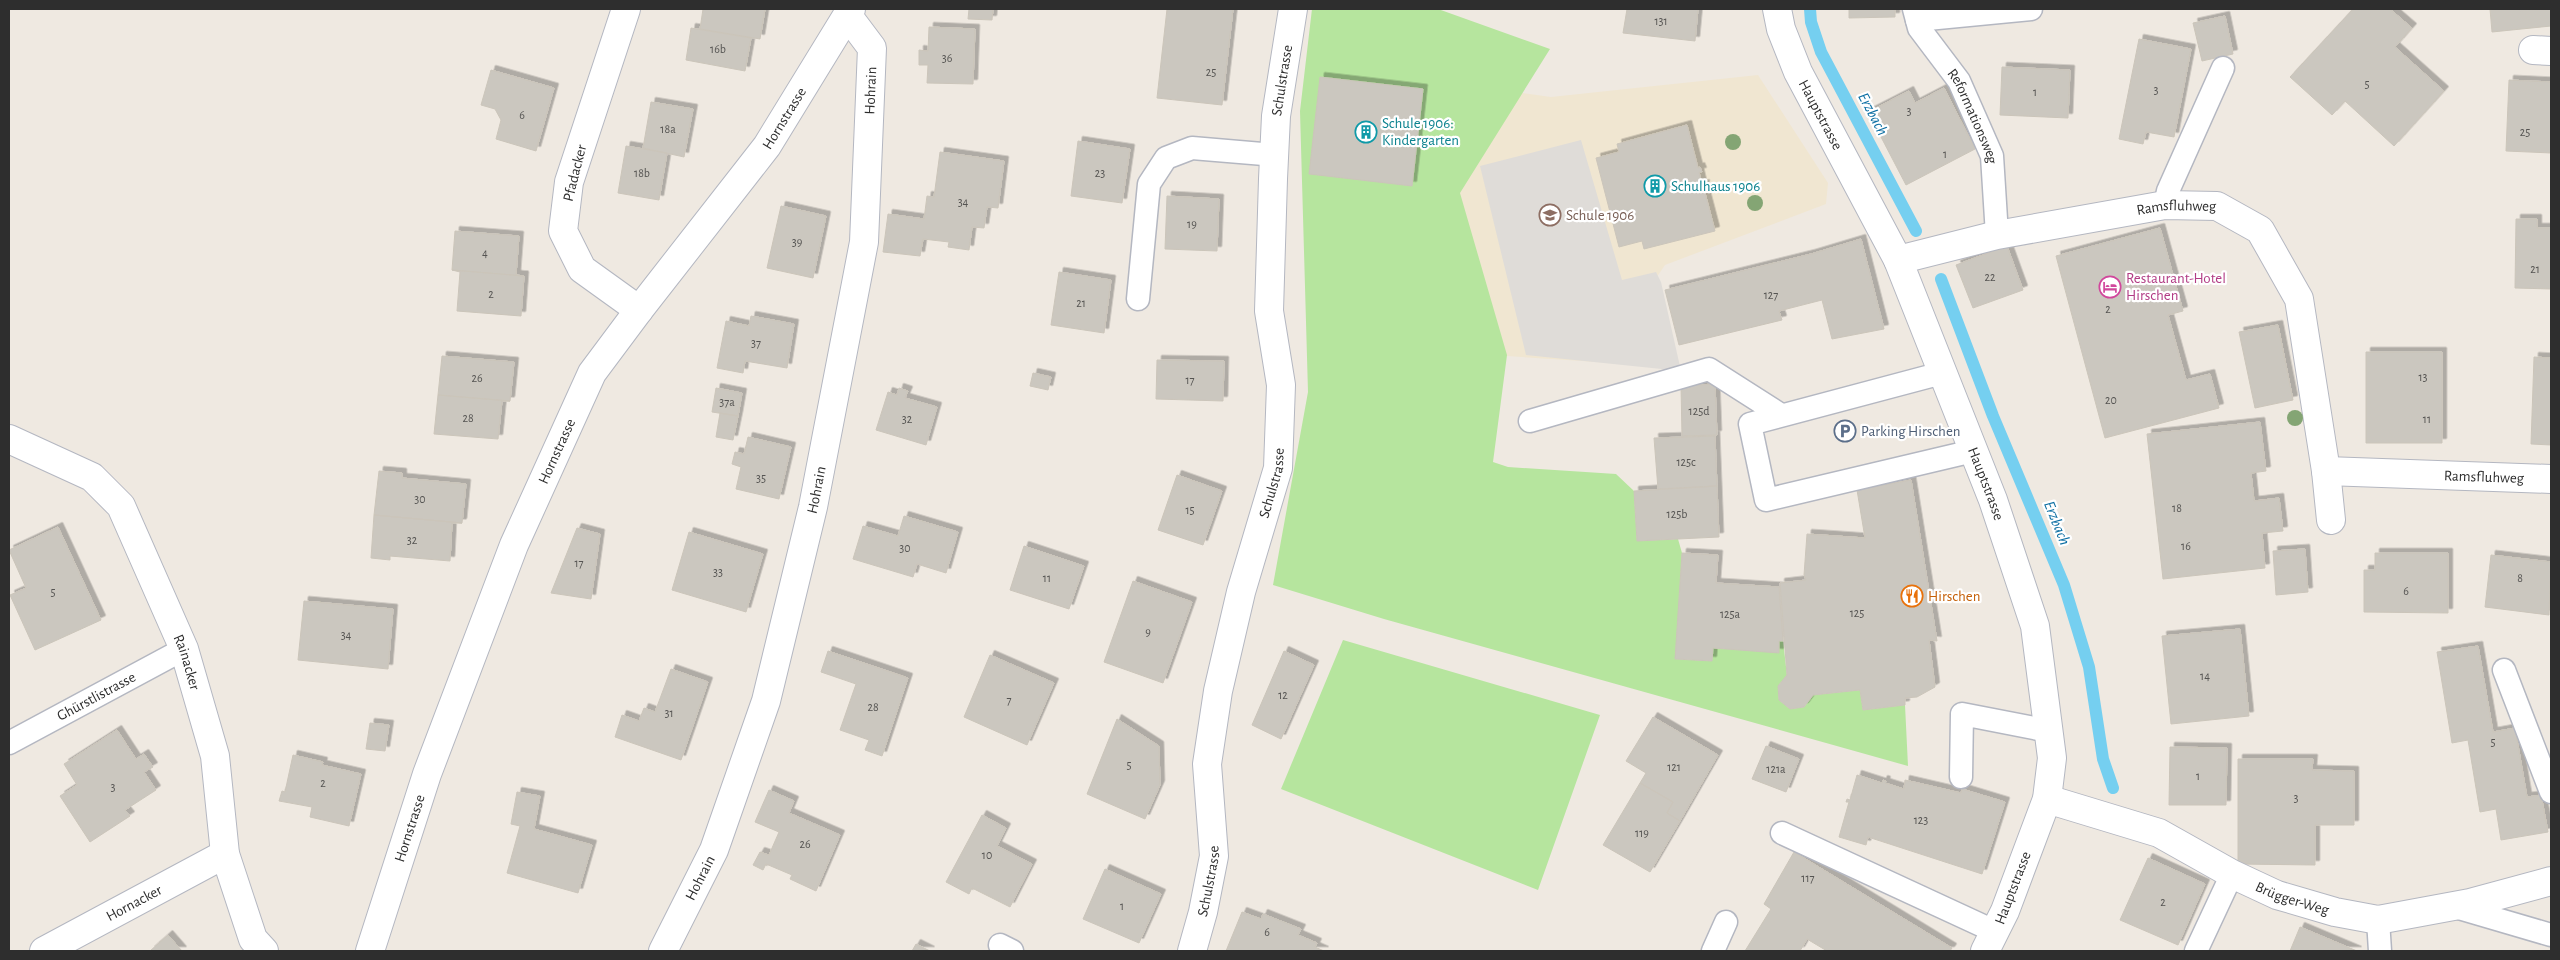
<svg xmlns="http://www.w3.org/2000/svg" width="2560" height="960" viewBox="0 0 2560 960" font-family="'Alegreya Sans',sans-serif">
  <defs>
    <filter id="shadow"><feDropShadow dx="4.5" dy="-4.5" stdDeviation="0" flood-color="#0004"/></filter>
  </defs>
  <rect width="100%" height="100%" fill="#efe9e1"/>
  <path fill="#f0e6d1" d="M1309,64L1551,97L1758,75L1828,183L1826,204L1665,265L1646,293L1628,364L1307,343Z"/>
  <path fill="#b6e59e" d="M1312,9H1438L1550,49L1460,193L1507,355L1493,462L1508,467L1616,474L1634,491L1637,541L1678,539L1682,553L1676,659L1712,661L1713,648L1778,652L1779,641H1783L1787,675L1778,686L1779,700L1790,709L1804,707L1813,695L1860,690L1863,710L1905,705L1908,766L1384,619L1273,585L1308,392L1300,111Z
    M1343,640L1600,715L1538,890L1281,789Z"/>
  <path fill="#dfdcd8" d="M1581,140L1622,280L1656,272L1661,282L1681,371L1526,355L1480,166Z"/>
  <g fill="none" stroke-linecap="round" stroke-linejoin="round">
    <path stroke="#75cff0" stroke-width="12" d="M1810,9L1811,22L1821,52L1916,231
      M1941,279L1993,416L2064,585L2089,667L2103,759L2113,788"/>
  </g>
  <path fill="#cbc7bf" stroke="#cbc5ba" filter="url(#shadow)" d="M703,9H765L760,39L700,29Z
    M969,9H993L992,20L968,19Z
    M1167,9H1233L1222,105L1157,98Z
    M1627,9H1698L1695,41L1623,33Z
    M1849,9H1895V17L1849,18Z
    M2353,9H2390L2412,28L2395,47L2444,91L2394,146L2345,101L2332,115L2290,77Z
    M2490,9H2551V26L2492,32Z
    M2225,16L2233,54L2202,61L2193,23Z
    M929,27L975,29L973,84L927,83L928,65H919V50L928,51Z
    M691,28L751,38L745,71L686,60Z
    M2139,39L2191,49L2174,137L2146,132L2143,144L2119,139Z
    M2002,67L2070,70L2068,118L2000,115Z
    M491,70L554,88L536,151L496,139L501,120L495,109L481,105Z
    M1320,77L1423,89L1412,186L1309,174Z
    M2509,80L2551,82V153L2506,151Z
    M1944,88L1975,149L1906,185L1868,112L1909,91L1915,103Z
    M651,102L693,109L684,157L643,148Z
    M1687,125L1698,168L1700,167L1702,172H1699L1702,185L1705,184L1704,189L1715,231L1644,249L1642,241L1619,247L1596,158L1619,152L1617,144Z
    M1078,141L1130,149L1122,203L1071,196Z
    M626,146L667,153L659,200L618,193Z
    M940,152L1004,161L998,208L987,207L984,228L972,227L969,250L948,247L949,242L923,239L920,256L883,252L888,214L924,219L927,196L934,197Z
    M1167,196L1219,199L1217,251L1165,249Z
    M781,206L826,216L813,278L767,268Z
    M2516,219H2537V228H2551V289L2515,288Z
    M2160,228L2183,311L2168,315L2186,380L2210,374L2219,408L2105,438L2056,256Z
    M455,231L519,236L516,275L524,276L452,270Z
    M1861,239L1884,329L1832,339L1822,300L1779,311L1782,320L1679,345L1665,290L1811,254Z
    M2007,246L2023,290L1973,308L1956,265Z
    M452,270L524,276L521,316L457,311L460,272Z
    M1059,272L1111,280L1104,333L1051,325Z
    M751,316L794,324L787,368L745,361L743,373L717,368L726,321L749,326Z
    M2278,325L2293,400L2255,408L2239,332Z
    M2366,352H2442V443H2366Z
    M442,356L514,362L510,401L438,395Z
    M2534,357L2551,358V445L2531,444Z
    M1157,360L1224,361L1223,401L1156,399Z
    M1033,373L1051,377L1048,390L1030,386Z
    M1715,384L1717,435L1682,436L1681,386Z
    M716,388L742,393L738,416L712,412Z
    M899,388L908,391L905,398L937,407L926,445L876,430L888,392L897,395Z
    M438,395L510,401H502L498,439L434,434Z
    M720,413L738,416L733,440L716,437Z
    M2260,422L2266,471L2251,473L2254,501L2279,498L2283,531L2262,533L2265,568L2163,579L2147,434Z
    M1715,436L1717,486L1658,489L1654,438Z
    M748,437L791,447L779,499L736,489L741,467L732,464L735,452L744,454Z
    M379,471L402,473V478L466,484L462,523L374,515Z
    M1177,475L1222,491L1203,545L1158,530Z
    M1911,480L1937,641L1929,640L1935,687L1917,697L1905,698V705L1863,710L1860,690L1813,695L1804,707L1790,709L1779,700L1778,686L1787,675L1780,583L1806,580L1804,575L1807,534L1865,538L1857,490Z
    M1717,486L1719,537L1637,541L1634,491Z
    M374,515L462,523H452L450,561L390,556V560L371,558Z
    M904,516L958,532L946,573L917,564L913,577L853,559L863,526L898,536Z
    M58,527L101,620L35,650L10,595L26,588L9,550Z
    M577,528L600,534L591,599L551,593Z
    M689,532L763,554L746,612L672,590Z
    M1024,546L1084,566L1069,609L1010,590Z
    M2305,549L2308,592L2276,595L2273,551Z
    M1682,553L1718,555L1716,583L1779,587L1783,641H1779V653L1713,648L1712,661L1675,659Z
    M2375,553H2448V613L2364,612V570H2375Z
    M2491,555L2551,562L2549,615L2485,607Z
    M1133,581L1192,602L1163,683L1104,662Z
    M304,601L393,609L388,669L298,660Z
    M2240,629L2249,716L2171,724L2162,636Z
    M2478,646L2493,732L2515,728L2527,797L2541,795L2548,832L2501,840L2496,809L2480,812L2468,740L2452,743L2437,652Z
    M828,651L908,678L882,756L865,750L869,740L840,730L856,684L821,672Z
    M1284,651L1314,665L1281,739L1252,725Z
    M990,655L1054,683L1027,745L964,717Z
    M671,669L708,682L681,760L615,737L622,715L639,721L644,708L655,712Z
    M1653,717L1718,755L1680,821L1667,813L1673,802L1640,783L1646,773L1626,761Z
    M1117,719L1159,746L1160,785L1145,819L1087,794Z
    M370,723L389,725L385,751L366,749Z
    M117,730L136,759L144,754L153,767L144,772L156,790L125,810L130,816L90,842L60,796L77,785L64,764Z
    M1766,746L1799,759L1786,792L1752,779Z
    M2170,747L2227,748L2226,805H2169Z
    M293,755L323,762L322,765L361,774L349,826L310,817L312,807L279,801L282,791L285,792Z
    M2238,759H2313L2312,770L2354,771V825H2315V865L2238,864Z
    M1857,775L1882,783L1883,780L1886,781L1885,783L1904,789L1905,780L1961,793L1962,789L2005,802L1982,874L1868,837L1866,845L1839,837L1849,802H1846L1847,799L1850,800Z
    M1640,783L1673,802L1667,813L1680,821L1650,872L1603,845Z
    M769,790L794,801L789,813L840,835L816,891L790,879L792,875L766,864L763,870L753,865L760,852L769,855L779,832L755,822Z
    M517,792L540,796L534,829L592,845L578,893L507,873L520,826L511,824Z
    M982,815L1006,828L997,846L1032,864L1010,907L972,888L969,894L946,882Z
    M1794,852L1952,948L1950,951H1827L1807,939L1800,951H1745L1771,909L1764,904Z
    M2148,858L2205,884L2178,945L2120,920Z
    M1105,869L1161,894L1139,943L1083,919Z
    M1242,912L1261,919L1263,914L1301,929L1298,935L1317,943L1315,947L1324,951H1226Z
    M2300,927L2357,951H2290Z
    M168,935L182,951H150Z
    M916,944L930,951H912Z"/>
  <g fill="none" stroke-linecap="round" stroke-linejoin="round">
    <g stroke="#b4b7c1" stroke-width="25">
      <g id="service">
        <path id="s1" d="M1914,9L1919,28L1959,81L1992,156L1997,235"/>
        <path d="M1917,20L2031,9"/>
        <path d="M2165,205L2168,191L2223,68"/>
        <path d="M1138,299L1149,184L1166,158L1192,148L1274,155"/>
        <path d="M1942,373L1750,424L1766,500L1973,451"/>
        <path d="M1530,421L1709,369L1781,415"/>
        <path d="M2504,670L2551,792"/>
        <path id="s2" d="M9,743L184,649"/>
        <path d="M1961,777L1962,714L2049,731"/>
        <path d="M1782,833L1996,932"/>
        <path d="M2452,906L2551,935"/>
        <path d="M2378,920L2380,951"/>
        <path d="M1000,945L1012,951"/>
        <path d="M1713,951L1726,922"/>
        <path d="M2196,951L2232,874"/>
      </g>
    </g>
    <g stroke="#b4b7c1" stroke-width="30">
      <g id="minor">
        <path d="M626,9L569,182L563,231L582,269L639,310"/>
        <path d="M2533,50L2551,51"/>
        <path id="s3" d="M1898,260L1997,235L2165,205L2217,206L2260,230L2299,299L2326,471L2331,520"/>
        <path id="s4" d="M9,439L92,477L121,506L184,649L215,756L225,854L253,939L264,951"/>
        <path id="s5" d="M2326,471L2551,479"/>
        <path id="s6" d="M2047,799L2159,833L2232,874L2277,895L2335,912L2378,920L2470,903L2551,881"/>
        <path id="s7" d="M44,951L225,854"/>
        <path id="s8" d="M370,951L427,774L514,545L592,373L639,310L767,146L851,9"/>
        <path id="s9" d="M663,951L714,850L766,701L813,507L864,242L872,48L848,16"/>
        <path id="s10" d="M1192,951L1203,912L1214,856L1207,764L1218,691L1241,592L1278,468L1281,385L1269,311L1273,179L1276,116L1293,9"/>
      </g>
    </g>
    <g stroke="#b4b7c1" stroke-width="30">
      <g id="secondary">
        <path id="s11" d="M1777,9L1781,29L1798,72L1898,260L1993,500L2035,626L2052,758L2047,799L2005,911L1985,951"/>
      </g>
    </g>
    <use href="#service" stroke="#fff" stroke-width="22"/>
    <use href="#minor" stroke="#fff" stroke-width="28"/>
    <use href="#secondary" stroke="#fff" stroke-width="28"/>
  </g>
  <g fill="#84a574">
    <circle cx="1733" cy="142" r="8"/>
    <circle cx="1755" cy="203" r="8"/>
    <circle cx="2295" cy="418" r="8"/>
  </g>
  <defs>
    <g id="building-ring" transform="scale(1.125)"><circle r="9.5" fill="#fff" stroke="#0f9aa8" stroke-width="1.5"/><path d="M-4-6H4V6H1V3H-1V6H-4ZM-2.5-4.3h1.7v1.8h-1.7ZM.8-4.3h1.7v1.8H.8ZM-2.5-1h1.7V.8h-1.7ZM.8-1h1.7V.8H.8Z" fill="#0f9aa8"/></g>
    <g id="school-ring" transform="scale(1.125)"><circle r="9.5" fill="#fff" stroke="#8d6e63" stroke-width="1.5"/><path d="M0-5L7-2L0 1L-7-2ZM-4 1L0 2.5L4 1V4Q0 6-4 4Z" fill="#8d6e63"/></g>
    <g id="hotel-ring" transform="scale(1.125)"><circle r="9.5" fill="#fff" stroke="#d1479c" stroke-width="1.5"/><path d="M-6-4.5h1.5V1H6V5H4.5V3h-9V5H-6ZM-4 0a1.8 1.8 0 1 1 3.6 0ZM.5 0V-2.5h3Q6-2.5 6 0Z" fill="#d1479c"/></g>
    <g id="parking-ring" transform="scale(1.125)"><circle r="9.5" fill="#fff" stroke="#5c6f8a" stroke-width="1.5"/><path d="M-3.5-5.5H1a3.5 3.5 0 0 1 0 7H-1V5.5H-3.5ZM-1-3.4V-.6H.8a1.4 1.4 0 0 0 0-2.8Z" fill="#5c6f8a"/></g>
    <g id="restaurant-ring" transform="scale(1.125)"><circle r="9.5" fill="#fff" stroke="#e8710a" stroke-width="1.5"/><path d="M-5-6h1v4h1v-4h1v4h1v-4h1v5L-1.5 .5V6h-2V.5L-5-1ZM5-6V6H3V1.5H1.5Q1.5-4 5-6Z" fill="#e8710a"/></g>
  </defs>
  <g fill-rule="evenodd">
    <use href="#building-ring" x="1366" y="132"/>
    <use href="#building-ring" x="1655" y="186"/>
    <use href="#school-ring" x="1550" y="215"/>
    <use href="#hotel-ring" x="2110" y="287"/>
    <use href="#parking-ring" x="1845" y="431"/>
    <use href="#restaurant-ring" x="1912" y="596"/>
  </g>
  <g text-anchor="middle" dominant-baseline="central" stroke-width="4.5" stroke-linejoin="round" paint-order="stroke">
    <g font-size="12" fill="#555452">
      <text x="1661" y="21">131</text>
      <text x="718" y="49">16b</text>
      <text x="947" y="58">36</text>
      <text x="1211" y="72">25</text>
      <text x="2367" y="84">5</text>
      <text x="2156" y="90">3</text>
      <text x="2035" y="92">1</text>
      <text x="1909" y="111">3</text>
      <text x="522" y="115">6</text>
      <text x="668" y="129">18a</text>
      <text x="2525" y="132">25</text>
      <text x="1945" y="154">1</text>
      <text x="642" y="173">18b</text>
      <text x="1100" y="173">23</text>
      <text x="963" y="202">34</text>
      <text x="1192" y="224">19</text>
      <text x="797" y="242">39</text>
      <text x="485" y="253">4</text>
      <text x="2535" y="269">21</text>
      <text x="1990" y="277">22</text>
      <text x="491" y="294">2</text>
      <text x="1771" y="295">127</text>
      <text x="1081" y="303">21</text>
      <text x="2108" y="309">2</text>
      <text x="756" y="343">37</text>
      <text x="2423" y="377">13</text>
      <text x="477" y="378">26</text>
      <text x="1190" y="380">17</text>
      <text x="2111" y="400">20</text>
      <text x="727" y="402">37a</text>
      <text x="1699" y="411">125d</text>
      <text x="468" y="418">28</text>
      <text x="907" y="419">32</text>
      <text x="2427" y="419">11</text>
      <text x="1686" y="462">125c</text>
      <text x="761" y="478">35</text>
      <text x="420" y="499">30</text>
      <text x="2177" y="508">18</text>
      <text x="1190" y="510">15</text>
      <text x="1677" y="514">125b</text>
      <text x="412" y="540">32</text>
      <text x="2186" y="546">16</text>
      <text x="905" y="548">30</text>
      <text x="579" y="563">17</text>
      <text x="718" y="572">33</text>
      <text x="1047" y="578">11</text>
      <text x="2520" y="578">8</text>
      <text x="2406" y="591">6</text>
      <text x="53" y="592">5</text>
      <text x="1857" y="613">125</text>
      <text x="1730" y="614">125a</text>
      <text x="1148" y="632">9</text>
      <text x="346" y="635">34</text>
      <text x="2205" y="676">14</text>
      <text x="1283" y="695">12</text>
      <text x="1009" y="700">7</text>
      <text x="873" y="707">28</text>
      <text x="669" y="713">31</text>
      <text x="2493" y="742">5</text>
      <text x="1129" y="765">5</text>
      <text x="1674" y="767">121</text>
      <text x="1776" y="769">121a</text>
      <text x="2198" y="776">1</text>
      <text x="323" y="783">2</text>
      <text x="113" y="787">3</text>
      <text x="2296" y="798">3</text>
      <text x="1921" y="820">123</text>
      <text x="1642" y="833">119</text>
      <text x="805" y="844">26</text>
      <text x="987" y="855">10</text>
      <text x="1808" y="878">117</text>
      <text x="2163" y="902">2</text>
      <text x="1122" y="906">1</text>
      <text x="1267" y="932">6</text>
    </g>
    <g font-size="15" fill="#2e2e2e" stroke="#fff">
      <text stroke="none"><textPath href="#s10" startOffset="884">Schulstrasse</textPath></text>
      <text stroke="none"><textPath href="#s9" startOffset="892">Hohrain</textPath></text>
      <text stroke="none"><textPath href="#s11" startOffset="115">Hauptstrasse</textPath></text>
      <text stroke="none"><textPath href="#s1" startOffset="124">Reformationsweg</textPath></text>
      <text stroke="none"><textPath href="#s8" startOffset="939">Hornstrasse</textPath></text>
      <text transform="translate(575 173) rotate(-76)">Pfadacker</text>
      <text stroke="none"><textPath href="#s3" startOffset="284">Ramsfluhweg</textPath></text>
      <text stroke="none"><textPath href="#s8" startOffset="534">Hornstrasse</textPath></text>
      <text stroke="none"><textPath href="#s5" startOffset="158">Ramsfluhweg</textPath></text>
      <text stroke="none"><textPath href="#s10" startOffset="479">Schulstrasse</textPath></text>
      <text stroke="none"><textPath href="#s11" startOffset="520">Hauptstrasse</textPath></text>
      <text stroke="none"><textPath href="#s9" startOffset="488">Hohrain</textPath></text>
      <text stroke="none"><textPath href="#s4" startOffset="302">Rainacker</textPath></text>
      <text stroke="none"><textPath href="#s2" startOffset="99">Ghürstlistrasse</textPath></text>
      <text stroke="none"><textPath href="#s8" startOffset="129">Hornstrasse</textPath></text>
      <text stroke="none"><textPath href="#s9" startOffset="82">Hohrain</textPath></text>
      <text stroke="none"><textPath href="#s10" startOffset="72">Schulstrasse</textPath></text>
      <text transform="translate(2013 888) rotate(-69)">Hauptstrasse</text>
      <text stroke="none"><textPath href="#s6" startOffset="266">Brügger-Weg</textPath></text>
      <text stroke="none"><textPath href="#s7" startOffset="102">Hornacker</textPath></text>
    </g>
    <g font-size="15" fill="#0d838f" stroke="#fff" text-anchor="start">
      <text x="1382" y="123">Schule 1906:<tspan x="1382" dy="17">Kindergarten</tspan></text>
      <text x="1671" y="186">Schulhaus 1906</text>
    </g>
    <g font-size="15" fill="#785e54" stroke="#fff" text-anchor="start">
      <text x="1566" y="215">Schule 1906</text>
    </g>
    <g font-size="15" fill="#b23c85" stroke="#fff" text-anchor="start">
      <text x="2126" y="278">Restaurant-Hotel<tspan x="2126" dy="17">Hirschen</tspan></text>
    </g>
    <g font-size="15" fill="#4e5e75" stroke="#fff" text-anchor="start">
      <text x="1861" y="431">Parking Hirschen</text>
    </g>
    <g font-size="15" fill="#c56008" stroke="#fff" text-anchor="start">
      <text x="1928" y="596">Hirschen</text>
    </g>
    <g font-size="16" font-style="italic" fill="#0d6fa3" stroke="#fff">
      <text transform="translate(1873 114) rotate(62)">Erzbach</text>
      <text transform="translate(2057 523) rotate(68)">Erzbach</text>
    </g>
  </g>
  <rect width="2560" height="960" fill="none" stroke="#2e2e2e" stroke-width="20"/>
</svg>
